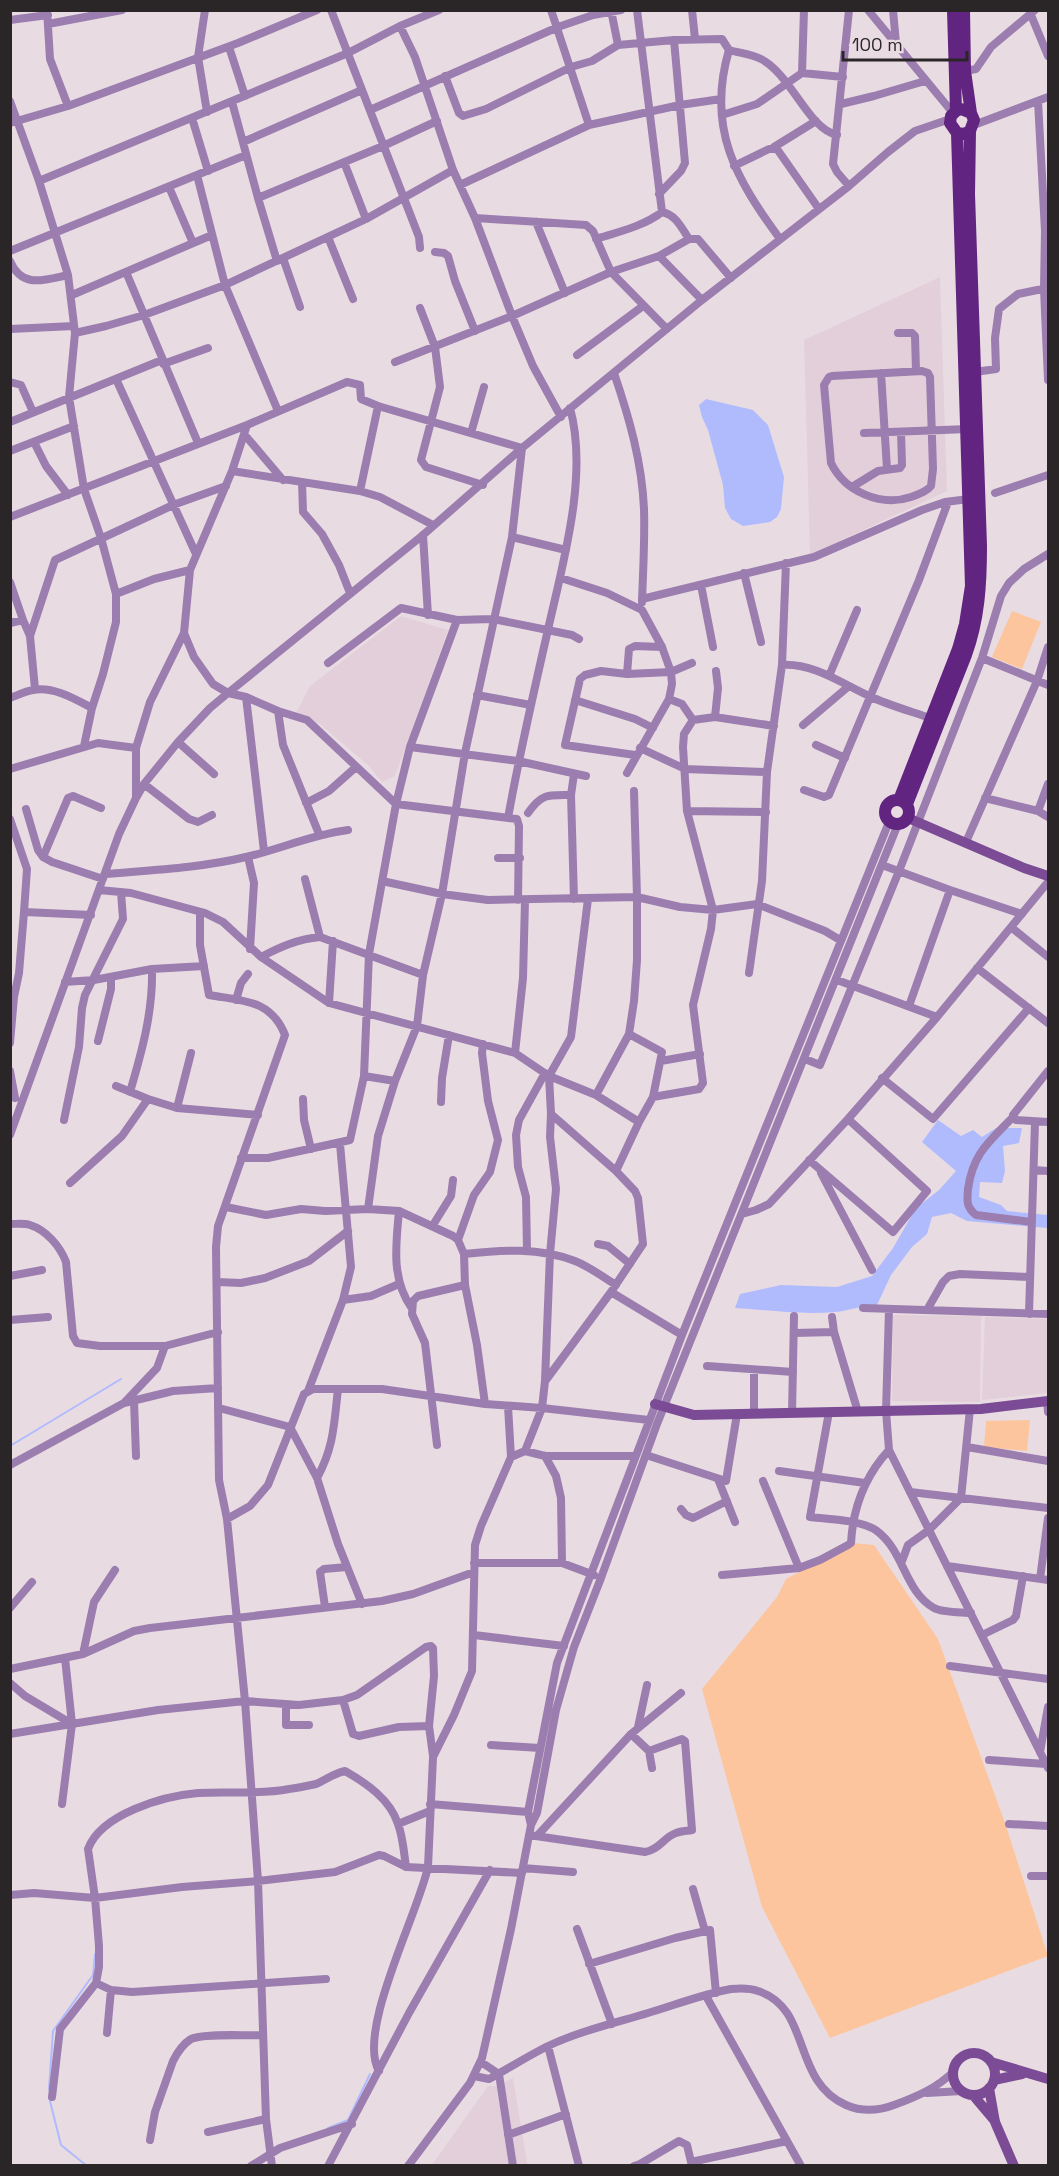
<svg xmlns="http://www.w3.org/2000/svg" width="1059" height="2176" viewBox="0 0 1059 2176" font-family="'Space Grotesk',sans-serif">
  <rect width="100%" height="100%" fill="#e8dce2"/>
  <path fill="#e3cfd9" d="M940,277L947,491L810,555L804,340Z
    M401,616L448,630L395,776L382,782L369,766L320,724L296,713L310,686Z
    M893,1315L981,1316L980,1402L892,1401Z
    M985,1317L1048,1319V1393L982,1400Z
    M513,2078L527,2163L530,2165L431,2166L488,2086H496Z"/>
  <path fill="#fdc59d" d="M1012,611L1041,622L1022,669L992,657Z
    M1030,1420L1027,1451L984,1447L986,1421Z
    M853,1543L874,1545L938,1639L1005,1823L1048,1956L830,2038L762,1907L702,1689L777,1597L786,1579Z"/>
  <path fill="#b0bbfe" d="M706,399L753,410L768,425L784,477L781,509L777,517L770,522L743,526L731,519L725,508L723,485L708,430L702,417L699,405Z
    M938,1120L961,1136L973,1130L982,1137L996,1128H1022L1019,1143L1003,1146L1005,1171L1002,1183L980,1182L979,1197L1001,1205L1007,1211L1048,1215V1228L967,1221L951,1213L932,1217L927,1234L912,1247L891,1275L877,1305C862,1305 849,1311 835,1312C802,1315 768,1310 735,1308L740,1294L781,1285L837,1287L872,1276L893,1248L916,1208L939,1190L956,1171L922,1142Z"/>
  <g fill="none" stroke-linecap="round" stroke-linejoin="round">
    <path stroke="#b0bbfe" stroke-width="2" d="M10,1446L121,1379
      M49,2089L53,2031L93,1975L95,1954
      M49,2097L61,2145L87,2166
      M328,2128L348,2120L370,2074"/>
    <path stroke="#9c7daf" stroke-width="8" d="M47,10L50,59L68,106
      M205,10L198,57L207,112
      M331,10L419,237L420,248
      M551,10L589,125
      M611,10L618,45
      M692,10L695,39
      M868,10L953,113
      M893,10L896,43
      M1031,15L1048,56
      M10,20L48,15
      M48,24L122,10
      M400,26L415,57L453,170L475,218L512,316L533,366L561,417
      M229,47L245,96
      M729,50C739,53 751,54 761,59C791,74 808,129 837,135
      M965,71L976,69L991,47L1035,10
      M802,73L804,10
      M445,76L459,113L463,116L486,109L571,67L592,61L618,45L674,40L722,39L729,50C706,128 736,179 780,239
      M10,101L39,181L68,275L75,333L69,397L84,489L101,538L116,594V622L103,674L92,708L84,746
      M1038,101L1045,231L1044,289L1048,380
      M232,102L258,198
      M841,104L874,96L925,81
      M370,110L558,27L593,15L621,10
      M722,115L757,104L802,73L843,77
      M192,118L208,171
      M10,123L68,106L238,43L317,10
      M974,125L1048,97
      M243,142L362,90
      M774,147L816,121
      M344,162L366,219
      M734,166L769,149H777L819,209
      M197,175L225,285L278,411
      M39,181L348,53L400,26L439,10
      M460,185L589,125L680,105L721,99
      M849,186L837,172L833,164L849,10
      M169,187L193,243
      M659,194L681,171L685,163L674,40
      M662,212C676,215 681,227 689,239
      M475,218L586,225L593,231L611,272L667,329
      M536,222L565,293
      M328,237L353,299
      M596,239C618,232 644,226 662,212L637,10
      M10,251L246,155
      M435,252L444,253L448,256L455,281L475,331
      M659,256L702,300
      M283,258L300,307
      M10,261C22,289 44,280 68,275
      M277,261L258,198L383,146L437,121
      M126,272L198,443
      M72,295L212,235
      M420,308L435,347L440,387L421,460L426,467L483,485
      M10,329L74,326
      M75,333L106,326L144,315L225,285L366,219L453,170
      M898,333H912L915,336L916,371
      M577,355L643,306
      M395,362L512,316L611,272L659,256L689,239H698L731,278
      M163,364L208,348
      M922,371L928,373L930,377L933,469L931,486C926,492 919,494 911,497C881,507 845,492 831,463L824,385L829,377L832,376Z
      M975,372L996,369L995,338L999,309L1018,294L1047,288
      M614,373C629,417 642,462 644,509C645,540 643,571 642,602
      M881,373L887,469
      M116,379L196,554
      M10,382L21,385L33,412
      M10,422L162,360
      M471,433L484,387
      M864,433L968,429
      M244,434L283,480
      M34,442L46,466L68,495
      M10,451L74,426
      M232,471L360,491L380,497L433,525
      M302,482L303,512L322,534L339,565L350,593
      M852,487L878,471L900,468L902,465L901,432
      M360,491L378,406
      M995,493L1048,475
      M10,517L247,425L347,382L360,385L361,399L378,406L522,448L512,537L465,753L442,894L423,975L417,1026L395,1081L378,1136L368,1209
      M423,535L428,615
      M512,537L566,550
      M744,573L761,642
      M561,578L607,593L642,610L662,647L671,672L672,684L669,699L627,773
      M10,582L23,620
      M701,585L713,647
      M116,594L154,579L190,570
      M642,599L814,557L922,510L945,502L969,499
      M10,623L23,620L30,636
      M184,633L194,657L213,684L228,693L246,697L278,711L307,720L396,804L517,819L519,826L518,900
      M982,658L1048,685
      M328,663L401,608L457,620L493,619L572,635L579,639
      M782,665L786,563
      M627,674L629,649L635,646L662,647
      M829,676L857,610
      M35,689L30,636L55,560L173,505L226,486
      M477,695L531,705
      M246,697L264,851
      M10,698C18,695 26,691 33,690C53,686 75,699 92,708
      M669,699L682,704L693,720L715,717L774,726
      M575,700L635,719L653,728
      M278,711L283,745L319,834
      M715,717L718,688L716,671
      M803,725L849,686
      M178,742L214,774
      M816,745L845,758
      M410,747L518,761L586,776
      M640,748L685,769L767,772
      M635,755L565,745L580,679L585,675L601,671L627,674L671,672L692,663
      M10,769L98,743L136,748
      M574,774L571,795L574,899
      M144,784L189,819L198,822L212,815
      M804,790L824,797L829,795L919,580L948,502
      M136,797V748L150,702L184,633L190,570L232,471L247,425
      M985,798L1038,811L1048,817
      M306,803L329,791L356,767
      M101,808L73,796L68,798L43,857L52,862L103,879
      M26,809L38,850L43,857
      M687,811L766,812
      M1038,811L1048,784
      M528,813C542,793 548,795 571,795
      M508,818C519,756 533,695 547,634C562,566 589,476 570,408
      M10,819L27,869L24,912L19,973L14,997L10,1043
      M966,842L1037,681L1048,647
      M248,857L254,883L250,949
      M498,858H520
      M882,865L950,890L1022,914
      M105,874C152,870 200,868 246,857C281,849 310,835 348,830
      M305,879L320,937
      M382,881L442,894L488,900L637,897L680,907L713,910L757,904L825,931L840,940
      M99,890L131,893L205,913L223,922L261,957L329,1003L515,1053L549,1076L596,1095L639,1122
      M24,912L91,915
      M200,912V945L209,995C242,1001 271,999 285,1035L218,1226L216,1247L219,1480L227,1519L245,1701L258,1881L266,2119L272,2166
      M1012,928L1048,957
      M261,957C280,947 298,939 320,937L423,975
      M977,968L1048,1023
      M749,973L762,881L767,772L782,665C813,663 841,683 869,696C888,705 910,711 930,718
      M837,980L937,1017
      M65,982L94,980L152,969L204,966
      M236,1000L241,983L248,974
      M329,1003L333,941
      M909,1006L950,890
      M98,1041L111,989V977
      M515,1053L523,978L525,901
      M805,1059L820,1065L899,871L982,658L1001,596L1009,583L1024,569L1048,554
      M661,1061L700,1054
      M10,1071L15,1098
      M1048,1071L1013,1115L1016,1120L1048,1122
      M364,1076L395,1081
      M882,1078L933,1119L1029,1008
      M116,1086L148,1099L177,1108L258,1115
      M130,1092C142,1051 153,1012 152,969
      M596,1095L629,1034L634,1001L637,960V897L634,791
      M653,1097L699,1089L703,1083L693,1005L711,929L713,910L687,811L683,747L684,734L693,720
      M303,1099L304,1120L311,1149
      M441,1102L442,1078L449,1035
      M177,1108L191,1053
      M1013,1117C989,1142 973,1153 968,1189C967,1201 966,1207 976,1215L1031,1222
      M64,1120L79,1047L82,1008L85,995L123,919L121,892
      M10,1135L119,834L136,798L144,784L178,742L210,708L228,693L423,535L522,448L702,300L849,186L888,152L915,131L950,119
      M241,1158H268L350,1140L364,1076L369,954L396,804L410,747L457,620
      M809,1160L893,1232L927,1191L848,1119
      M1034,1170L1048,1171
      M616,1171L639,1122L653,1097L662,1052L629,1034
      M821,1173L872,1270
      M70,1183L122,1136L148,1099
      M226,1207L266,1215L301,1209L325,1211L368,1209L399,1211L453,1236L458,1240L464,1254L465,1285L477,1345L485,1404
      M399,1211C396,1244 391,1278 411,1307
      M742,1214L756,1210L769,1204L848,1119L937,1017L1048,882
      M10,1224C17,1224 24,1223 30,1225C46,1230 60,1246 66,1262L73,1336L77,1343L100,1346H165
      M433,1225L451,1196L453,1180
      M458,1240L474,1195L490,1172L498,1140L488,1101L482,1053L483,1044
      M598,1244L608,1246L630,1264
      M527,1251L526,1197L518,1167L516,1135L519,1120L545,1073
      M464,1254C502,1250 539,1247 575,1261C590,1267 603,1277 616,1285
      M10,1276L42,1270
      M217,1282L241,1283L265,1278L309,1261L348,1231
      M611,1292L682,1335
      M343,1300L371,1296L399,1284
      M863,1308L1048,1314
      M889,1309L886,1411L889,1450L1048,1768
      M927,1310L943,1282L949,1276L960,1274L1030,1277
      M1029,1314L1035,1122
      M832,1317L834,1332L858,1412
      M10,1320L48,1317
      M794,1333L834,1332
      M707,1366L793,1372
      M754,1370V1414
      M546,1380L611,1292L643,1244L638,1198L635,1191L616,1171L551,1114
      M308,1391L343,1300L351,1267L340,1144
      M134,1401L136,1456
      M1047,1401L1048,1412
      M124,1403L157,1368L165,1346L218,1332
      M219,1408L290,1427L317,1478L338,1544L362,1604
      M829,1412L810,1517C829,1519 862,1520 877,1531C904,1551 905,1592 934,1608C943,1613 961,1612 971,1613
      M792,1413L794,1316
      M437,1445L425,1343L412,1314L413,1301L418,1296L465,1285
      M967,1447L1048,1461
      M525,1451L542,1408L545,1381L550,1254L556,1189L550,1137L551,1114L549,1076L571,1037L588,899
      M646,1455L726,1481L737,1414
      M545,1456L556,1476L561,1498L562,1563
      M511,1457L525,1451L545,1456H635
      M10,1465L124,1403L173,1391L218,1388
      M779,1471L865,1483
      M317,1478C334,1447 334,1424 338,1389
      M718,1479L735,1522
      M763,1481L799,1568
      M910,1492L1048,1508
      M681,1509L686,1515L693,1518L727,1501
      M227,1519L250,1506L268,1485L304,1394L313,1389H382L485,1404L542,1408L649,1420
      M902,1561L908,1545L929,1530L961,1498L970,1409
      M474,1563H562L594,1575
      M947,1566L1048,1580
      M722,1575L799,1568L820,1560L848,1545L851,1543C853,1507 865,1476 889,1450
      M1040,1579L1048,1518
      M325,1607L320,1572L324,1569L347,1567
      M10,1608L32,1582
      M474,1635L564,1646
      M982,1635L1013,1620L1016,1616L1023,1576
      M83,1654L94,1602L115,1570
      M950,1666L1048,1679
      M10,1669L83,1654L134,1631L150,1628L382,1601L413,1594L474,1572
      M10,1683L25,1696L72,1724
      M343,1700L353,1734L359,1736L399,1727L429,1726L433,1756
      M286,1705V1725H309
      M638,1727L647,1685
      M10,1734L158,1710L245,1701L299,1705L343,1700L357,1695L426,1647L431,1646L433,1648L434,1676L429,1726
      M491,1745L540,1748
      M649,1751L652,1768
      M1040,1752L1048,1707
      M989,1760L1046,1764
      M62,1804L72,1724L65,1658
      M430,1804L528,1812
      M398,1824L430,1811
      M1009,1824L1048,1826
      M531,1825L528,1812L557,1663L682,1335L889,822
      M529,1835L645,1852C659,1850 664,1837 676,1833C681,1831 687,1831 692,1830L685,1741L682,1739L649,1751L631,1734
      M537,1836L631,1734L681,1693
      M523,1868L573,1872
      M1031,1876H1048
      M693,1889L705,1931
      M10,1895L34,1893L95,1898L182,1887L258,1881L335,1872L379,1855L384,1856L406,1867L522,1873
      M577,1929L612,2024
      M589,1964L675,1938L710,1930L716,1993
      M96,1983L111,1990L132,1992L326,1979
      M706,1996L801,2166
      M107,2033L111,1990
      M548,2046L579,2166
      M481,2062L499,2074
      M379,2071C356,2032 418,1914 428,1867L433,1757L454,1715L472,1671L475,1545L481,1526L511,1457L508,1406
      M499,2074L513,2166
      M474,2076L489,2079C509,2068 528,2056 548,2046C580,2031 615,2023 648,2013C675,2005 703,1994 731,1989C740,1988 750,1988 758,1991C812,2008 791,2081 846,2105C862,2112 878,2111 894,2105C916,2097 937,2088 953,2072
      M927,2093L962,2091
      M52,2097L60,2029L96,1983L99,1967V1946L95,1898L88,1849C101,1814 163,1796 198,1793C228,1791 258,1795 289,1789C298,1788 307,1786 316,1784C326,1780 334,1773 345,1771C366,1783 390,1799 398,1824C403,1837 404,1853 406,1867
      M208,2132L266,2119
      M508,2135L566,2114
      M150,2140L155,2112L173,2061C177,2053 183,2044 191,2039C203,2033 247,2036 263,2035
      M691,2162L787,2141
      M251,2166L280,2148L352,2124
      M328,2166L409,2013L490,1870
      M408,2166L470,2083L482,2058L511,1929L531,1825L537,1813L556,1710L574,1647L601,1578L657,1424L898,824
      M634,2166L640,2164L679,2141L687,2145L692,2166"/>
    <path stroke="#7b4c95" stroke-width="10" d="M908,818L1024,868L1048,876
      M655,1404L694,1415L981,1409L1048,1401
      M953 2074a21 21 0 1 1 42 0a21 21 0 1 1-42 0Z
      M991,2062L1048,2079
      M994,2080L1022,2074
      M989,2088L995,2122L1014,2166
      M973,2095L995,2121"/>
    <path stroke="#622481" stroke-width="12" d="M953,10L956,111L951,116L950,123L957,133L964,134L970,131L974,120L971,113L961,109L956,111
      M964,10L965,71L971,113
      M885 812a12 12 0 1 1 24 0a12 12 0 1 1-24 0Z
      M899,800L958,649L965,624L971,586L957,133
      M907,804L966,655C979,619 981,584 981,546L969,194L970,131"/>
  </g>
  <rect width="1059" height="2176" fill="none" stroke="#2a2527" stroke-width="24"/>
  <path d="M843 51v9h124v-9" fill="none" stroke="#2a2527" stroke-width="3"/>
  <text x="852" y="51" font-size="18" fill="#2a2527" stroke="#e8dce2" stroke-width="4.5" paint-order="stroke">100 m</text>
</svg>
